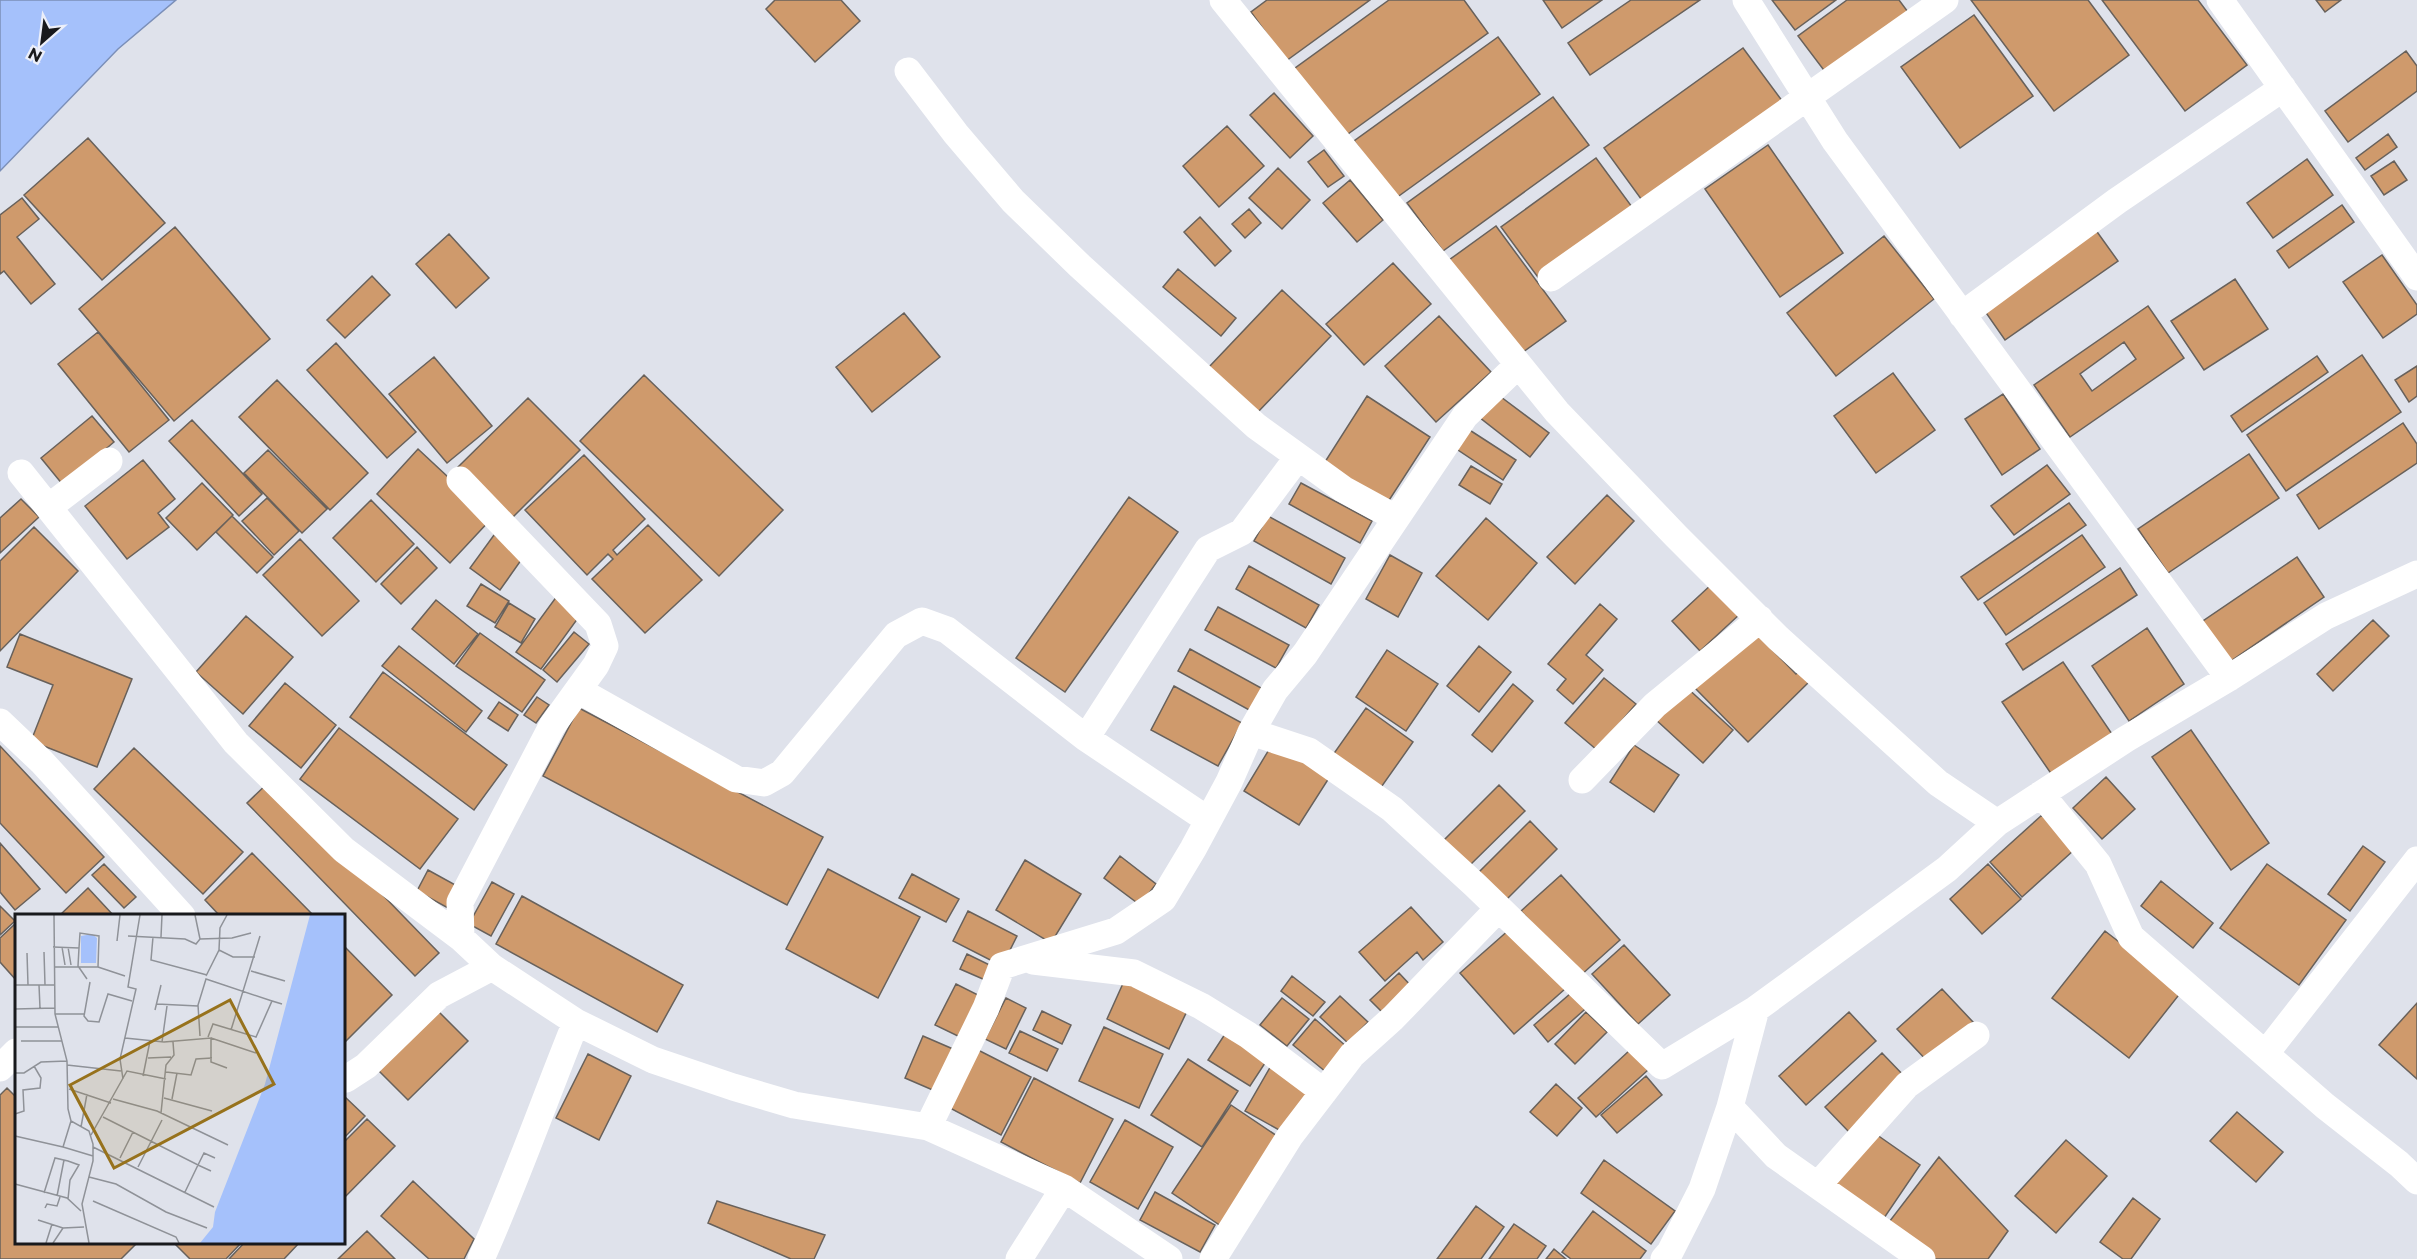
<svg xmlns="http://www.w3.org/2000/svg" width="2417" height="1259" viewBox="0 0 2417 1259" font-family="Montserrat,sans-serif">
  <rect width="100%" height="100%" fill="#dfe2eb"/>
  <path fill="#a5c1fb" stroke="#7b8fb8" stroke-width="1.5" d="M0,0H176L118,49L0,171Z"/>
  <path fill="#cf9a6c" stroke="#68615b" stroke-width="1.5" fill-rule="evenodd" d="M775,0H841L860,21L815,62L766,9Z
    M1267,0H1370L1286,61L1251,12Z
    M1389,0H1464L1488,33L1341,139L1291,71Z
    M1543,0H1602L1562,28Z
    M1631,0H1700L1590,75L1568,43Z
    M1772,0H1836L1795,30Z
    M1847,0H1899L1908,12L1826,73L1798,36Z
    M1971,0H2088L2129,55L2054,111Z
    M2102,0H2198L2247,65L2185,111Z
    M2316,0H2341L2325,12Z
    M1974,15L2033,96L1960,148L1901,67Z
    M1498,37L1540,94L1396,198L1354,141Z
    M1743,48L1783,102L1644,203L1604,148Z
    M2406,51L2417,66V91L2348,142L2325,111Z
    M1274,93L1313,136L1290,158L1250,115Z
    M1553,97L1589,145L1443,251L1407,203Z
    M1227,126L1264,166L1219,207L1183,166Z
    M2388,134L2397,147L2365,170L2356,158Z
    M88,138L165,223L102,280L24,195Z
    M1768,145L1843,253L1780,297L1705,189Z
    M1324,150L1344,176L1328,187L1308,162Z
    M1596,158L1635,211L1540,280L1501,227Z
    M2307,159L2333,195L2273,238L2247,203Z
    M2394,161L2407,180L2384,195L2371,176Z
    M1278,168L1310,200L1282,229L1249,198Z
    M1350,180L1383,220L1357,242L1323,203Z
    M22,198L39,219L17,237L55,284L31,304L4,271L0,274V215Z
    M2342,205L2354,222L2289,268L2277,251Z
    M1249,209L1261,223L1245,238L1232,224Z
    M1200,217L1231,251L1215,266L1184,232Z
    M1496,226L1566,321L1519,355L1449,260Z
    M175,227L270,339L174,421L79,309Z
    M2095,229L2118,261L2005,340L1982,307Z
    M449,234L489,278L456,308L416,264Z
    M1884,236L1934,299L1836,376L1787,313Z
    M2382,255L2417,305V314L2383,338L2343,282Z
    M1393,263L1431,304L1364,365L1326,324Z
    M1178,269L1236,318L1221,336L1163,287Z
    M372,276L390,295L345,338L327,320Z
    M2235,279L2268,329L2204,370L2171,321Z
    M1282,290L1331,336L1257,413L1209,367Z
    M2148,306L2184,358L2070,437L2034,385ZM2124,342L2136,359L2092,391L2080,374Z
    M904,313L940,357L872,412L836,367Z
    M1439,316L1491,372L1436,422L1385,366Z
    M98,332L169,420L129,452L58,364Z
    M336,343L416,432L387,458L307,370Z
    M2362,355L2401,412L2286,491L2247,435Z
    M2317,356L2328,372L2242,432L2231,416Z
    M434,357L492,426L447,463L389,394Z
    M2417,366V396L2409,402L2395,380Z
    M1893,373L1935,430L1876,473L1834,416Z
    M644,375L783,510L719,576L580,441Z
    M277,380L368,473L330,510L239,417Z
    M1497,394L1549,433L1530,457L1479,417Z
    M2003,394L2040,449L2002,475L1965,419Z
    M1367,396L1430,437L1386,505L1323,465Z
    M528,398L580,450L510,520L458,467Z
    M92,416L114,442L63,485L41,458Z
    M192,420L262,494L239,516L169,441Z
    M2403,423L2417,444V463L2319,529L2297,495Z
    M1468,429L1516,460L1503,480L1455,448Z
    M418,449L492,518L450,563L377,494Z
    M268,450L327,509L302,533L244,473Z
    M2249,454L2279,498L2168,573L2138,529Z
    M584,455L645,519L613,550L617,555L648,525L702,580L645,633L592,579L613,559L608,554L587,575L525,510Z
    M143,460L175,499L158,513L169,527L127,559L85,506Z
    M2047,465L2070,494L2014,535L1991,506Z
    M1471,466L1502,484L1490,504L1459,485Z
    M202,483L233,515L197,550L166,518Z
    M1301,483L1372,521L1360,543L1289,504Z
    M1607,495L1634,521L1575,584L1547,557Z
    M1129,497L1178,532L1065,692L1016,658Z
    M267,498L299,531L274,555L242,521Z
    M21,499L39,517L0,553V518Z
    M371,500L414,544L376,582L333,538Z
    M2069,503L2086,525L1978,600L1961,577Z
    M232,516L273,557L257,573L216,532Z
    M1268,516L1345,558L1331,584L1254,541Z
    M1486,518L1537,563L1488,620L1436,576Z
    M34,527L78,571L0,651V561Z
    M494,535L524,556L500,590L470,568Z
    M2082,535L2105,567L2006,635L1984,603Z
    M300,539L359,601L322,636L263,575Z
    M417,547L437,568L401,604L381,584Z
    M1390,555L1422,573L1398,617L1366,599Z
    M2297,557L2324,597L2225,665L2197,625Z
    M1249,566L1319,605L1306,628L1236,589Z
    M2120,568L2137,595L2023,670L2006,644Z
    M1713,583L1741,613L1700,651L1672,621Z
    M481,584L509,601L495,623L467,606Z
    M557,596L581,614L541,669L516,652Z
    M436,600L478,634L454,664L412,629Z
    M509,603L535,619L521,643L495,627Z
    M1600,604L1617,619L1586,655L1603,670L1573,704L1557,690L1566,679L1548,664Z
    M1218,607L1289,645L1276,668L1205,630Z
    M246,616L293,657L243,714L196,672Z
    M2373,620L2389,636L2333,691L2317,674Z
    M1751,628L1796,674L1802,669L1812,679L1748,742L1692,685Z
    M2147,628L2184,684L2129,721L2092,666Z
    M574,632L589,644L557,682L543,670Z
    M480,633L545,680L522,712L456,666Z
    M20,634L132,679L97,767L31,741L53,685L7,667Z
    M399,646L482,711L466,732L382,666Z
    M1479,646L1511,672L1479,712L1447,686Z
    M1190,649L1263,689L1251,711L1178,671Z
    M1387,650L1438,684L1406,731L1356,697Z
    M2063,662L2112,734L2052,775L2002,702Z
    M383,672L507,765L474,810L350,717Z
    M1604,678L1636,704L1597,750L1565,723Z
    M285,683L336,725L301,768L249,726Z
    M1513,684L1533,701L1492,752L1472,735Z
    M1684,685L1733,730L1703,763L1654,718Z
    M1174,686L1242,723L1218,766L1151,730Z
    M537,697L549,705L536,723L524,715Z
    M499,702L518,715L508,731L488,718Z
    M579,708L823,837L787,905L543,776Z
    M1366,708L1413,742L1377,793L1330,759Z
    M339,728L458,819L420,869L300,779Z
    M2191,730L2269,843L2231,870L2152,757Z
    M1273,743L1329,778L1299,825L1244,791Z
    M1634,745L1679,775L1654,812L1610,782Z
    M0,746L104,857L66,893L0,823Z
    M134,748L243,852L203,894L94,789Z
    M2106,777L2135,809L2102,839L2073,808Z
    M271,780L439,953L415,976L247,803Z
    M1499,785L1525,811L1468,867L1442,842Z
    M2042,815L2074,850L2022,897L1990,862Z
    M1530,821L1557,849L1507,899L1479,872Z
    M0,843L40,889L15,910L0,892Z
    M2363,846L2385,862L2350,911L2328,894Z
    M252,853L314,916H220L205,900Z
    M1120,856L1156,884L1140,905L1104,878Z
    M1025,860L1081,894L1051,943L996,910Z
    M104,864L136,897L124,908L92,875Z
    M1988,864L2021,899L1982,934L1950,899Z
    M2267,864L2346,920L2299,985L2220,928Z
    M828,869L920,917L878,998L786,949Z
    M428,870L459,887L448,908L417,891Z
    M912,874L959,899L946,922L899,898Z
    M1561,875L1620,940L1580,976L1521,911Z
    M2161,881L2213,923L2193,948L2141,906Z
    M492,882L514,894L491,936L469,924Z
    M88,888L114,916H59Z
    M522,896L683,985L657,1032L496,944Z
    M0,906L15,921L0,935Z
    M1411,907L1443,942L1423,960L1417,952L1385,981L1359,952Z
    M968,911L1017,936L1002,966L953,941Z
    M16,923V980L0,962V938Z
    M1510,929L1565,989L1514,1034L1460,973Z
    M2105,931L2182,991L2129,1058L2052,998Z
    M1624,945L1670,995L1638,1024L1592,974Z
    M344,946L392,995L345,1042L344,1040Z
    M967,954L998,969L992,983L960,969Z
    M1399,973L1413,988L1384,1014L1370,1000Z
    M1292,976L1325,1002L1313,1016L1281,991Z
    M1125,979L1188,1009L1169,1049L1107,1019Z
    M956,984L982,997L962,1038L935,1025Z
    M1578,987L1592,1003L1548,1042L1534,1025Z
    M1942,989L1973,1022L1929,1063L1897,1029Z
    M1340,996L1368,1022L1348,1043L1320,1017Z
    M1006,998L1026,1008L1006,1049L985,1039Z
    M1282,998L1309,1019L1287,1046L1260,1025Z
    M2417,1003V1079L2379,1045Z
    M436,1009L468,1041L408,1100L376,1068Z
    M1042,1011L1071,1025L1062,1044L1033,1030Z
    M1586,1012L1607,1032L1575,1064L1555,1044Z
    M1849,1012L1876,1041L1806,1105L1779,1076Z
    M1315,1019L1347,1047L1326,1072L1293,1045Z
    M1104,1027L1163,1054L1139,1108L1079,1081Z
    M1020,1031L1058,1049L1047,1071L1009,1053Z
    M1227,1031L1269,1057L1250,1086L1208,1060Z
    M923,1036L953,1049L935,1091L905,1078Z
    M978,1050L1031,1077L1001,1135L948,1107Z
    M1630,1050L1648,1070L1596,1117L1578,1098Z
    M1882,1053L1906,1078L1849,1132L1825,1107Z
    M588,1054L631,1076L599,1140L556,1118Z
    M1188,1059L1238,1091L1202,1147L1151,1115Z
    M1272,1064L1316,1089L1290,1136L1245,1111Z
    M1646,1076L1662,1095L1617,1133L1601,1115Z
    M1034,1078L1113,1119L1080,1183L1001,1142Z
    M1556,1084L1582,1108L1557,1136L1530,1112Z
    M7,1088L16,1097V1242H138L121,1259H0V1095Z
    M344,1096L365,1116L344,1138Z
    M1231,1105L1283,1140L1224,1228L1172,1193Z
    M2237,1112L2283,1152L2256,1182L2210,1141Z
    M367,1119L395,1146L344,1198V1142Z
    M1125,1120L1173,1147L1138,1209L1090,1182Z
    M1870,1130L1920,1165L1880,1224L1829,1190Z
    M2066,1140L2107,1176L2056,1233L2015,1196Z
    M1939,1157L2008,1231L1988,1259H1935L1886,1226Z
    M1604,1160L1675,1211L1651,1244L1581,1193Z
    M413,1181L474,1239L464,1259H429L381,1216Z
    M1155,1192L1215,1225L1200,1252L1140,1220Z
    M2133,1198L2160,1219L2131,1259H2123L2100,1242Z
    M717,1201L825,1235L814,1259H791L708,1223Z
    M1476,1206L1504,1227L1481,1259H1437Z
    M1593,1211L1646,1251L1640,1259H1571L1562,1252Z
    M1514,1224L1546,1246L1537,1259H1489Z
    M367,1231L395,1259H338Z
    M173,1242H242L226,1259H190Z
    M245,1242H300L284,1259H229Z
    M1554,1249L1566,1259H1546Z"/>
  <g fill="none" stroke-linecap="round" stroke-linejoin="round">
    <path stroke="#fff" stroke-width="27" d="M1223,0L1557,412L1676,536L1778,638L1938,783L1997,823
      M1746,0L1835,141L2229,678
      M2220,0L2417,277
      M908,71L956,134L1013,201L1080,266L1256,426L1343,489L1396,518
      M1551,278L1945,0
      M1962,315L2117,201L2283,88
      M21,473L236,743L344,850L461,938
      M460,480L598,624L605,646L596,665L552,726L460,902L461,938L492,967L576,1022L653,1060L733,1087L794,1105L928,1127L1064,1188L1169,1259
      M49,507L109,461
      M578,690L736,779L764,783L782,773L896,635L922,621L947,630L1086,738L1208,820
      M0,722L42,762L182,916
      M1251,732L1309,751L1392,809L1475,885L1662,1066L1756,1009L1947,869L1997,823L2126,739L2229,678L2326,616L2417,574
      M1086,738L1208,549L1242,532L1298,457
      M1582,780L1655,705L1760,619
      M2041,794L2098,864L2131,937L2325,1106L2399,1164L2417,1181
      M1033,961L1134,973L1201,1006L1248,1035L1324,1092
      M2266,1053L2417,860
      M0,1068L16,1052
      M344,1078L346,1079L366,1066L439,995L492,967
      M1730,1107L1776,1156L1922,1259
      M928,1127L986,1008L1002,966L1116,931L1163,899L1193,849L1229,782L1251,732L1275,690L1305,654L1465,416L1518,365
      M1818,1185L1907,1085L1976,1035
      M481,1259C516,1181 544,1101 576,1022
      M1019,1259L1064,1188
      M1213,1259L1290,1136L1352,1055L1393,1018L1498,909
      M1664,1259L1670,1252L1702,1189L1730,1107L1756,1009"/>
  </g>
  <g transform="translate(15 914)">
    <rect width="330" height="330" fill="#dfe2eb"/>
    <path d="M295,1H330V329H185L198,313L200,298L250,170ZM77,20L82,24L81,49H66V22Z" fill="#a5c1fb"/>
    <path fill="none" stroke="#8f9298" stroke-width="1.5" d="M39,1L40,100L52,147L53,195L56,207L74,217L78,230V247L67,290L74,329M180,1L185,25M113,22L170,25L181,30L185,25L217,24L236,19M138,23L136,46L192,61M146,23L147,1M102,27L105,1M38,33L64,34L65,19L84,22L83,53H39M47,33L50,51M53,33L56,51M64,34L63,52L72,65M204,36L218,43H240M29,38L30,71M12,39L13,71M83,53L110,62M236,57L270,67M191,62L204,36L205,14L212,1M75,68L69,102L73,107L84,108L93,80L117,87M0,71H39M24,71L25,94M142,90L183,92M0,95L40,94M140,96L146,71M40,100H70M0,113H43M216,116L245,22M185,122L183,91L191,65L257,87M193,123L198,110L241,123L257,87L267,90M110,124L149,128L196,124V148L212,154M196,124L241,139M6,127H47M147,128L152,92M133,144L156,143M52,151L106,157M151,158L176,161L181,145L197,144M0,159H9L26,148L52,147M128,162L135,127M108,165L105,145L121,75L113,73L125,1M54,175L96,189M149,184L197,197M98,185L142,197L213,231M157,185L162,159M146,199L151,151L159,141L158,128M0,200L9,197L8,176L25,174L26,164L19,152M88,203L183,251L189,239L200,244M56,207L48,233L78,242M66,213L72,180M76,221L112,157L151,165M0,222L48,233M78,233L199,293M105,244L118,218M123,253L147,206M74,263L101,270L151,298L192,314M0,270L52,284L66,297M170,278L183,251L196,257M29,279L40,244L53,247L64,251L55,266L53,285M42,282L49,246M78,287L161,323L164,329M30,294L32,290L42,292L45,283M23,306L48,314M31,329L37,310M38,329L48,314L69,313"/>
    <path fill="#97721c" fill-opacity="0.15" stroke="#97721c" stroke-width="3" d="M215,86L259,170L99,254L55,171Z"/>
    <rect width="330" height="330" fill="none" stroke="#18191c" stroke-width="3"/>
  </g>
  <g transform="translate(42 42) rotate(208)" stroke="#eceff9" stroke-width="4.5" paint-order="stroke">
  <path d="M0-4.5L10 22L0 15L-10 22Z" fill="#18191c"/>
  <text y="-9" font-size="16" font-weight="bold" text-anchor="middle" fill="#18191c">N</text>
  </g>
</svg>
